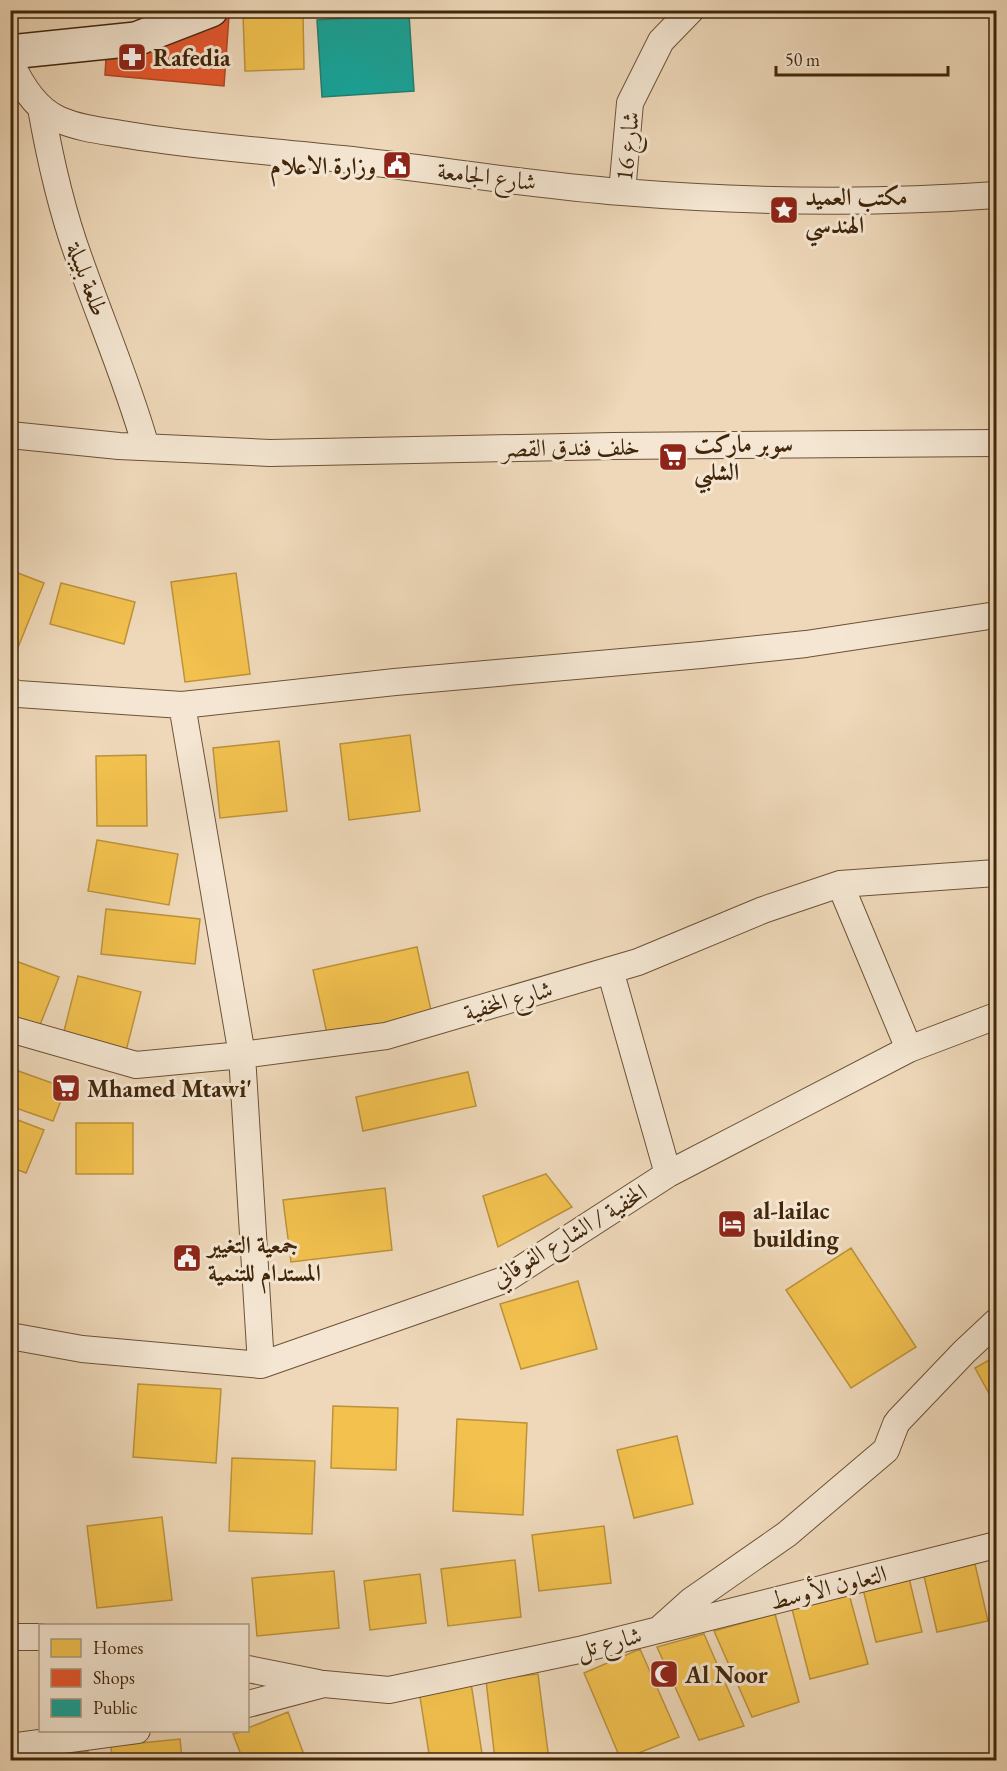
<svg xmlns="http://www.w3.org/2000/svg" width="1007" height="1771" viewBox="0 0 1007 1771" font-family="'EB Garamond',Amiri,serif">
  <rect width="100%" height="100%" fill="#eed8b9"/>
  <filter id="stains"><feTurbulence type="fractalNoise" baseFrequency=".00333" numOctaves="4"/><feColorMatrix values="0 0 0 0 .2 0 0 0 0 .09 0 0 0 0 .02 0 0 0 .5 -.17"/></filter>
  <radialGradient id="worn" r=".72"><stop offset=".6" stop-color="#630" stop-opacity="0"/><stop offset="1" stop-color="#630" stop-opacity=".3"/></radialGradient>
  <path fill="#f2c14e" stroke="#bd923a" stroke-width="1.5" d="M303,13L304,69L245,71L243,15Z
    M10,570L44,583L17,650L10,647Z
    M236,573L250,674L185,682L171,582Z
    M61,583L135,602L124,644L50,624Z
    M410,735L420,811L349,820L340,744Z
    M279,741L287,811L220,818L213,748Z
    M146,755L147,826H97L96,756Z
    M97,840L178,854L169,905L88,891Z
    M106,909L200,919L195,964L101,954Z
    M417,947L432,1015L328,1038L313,970Z
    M13,960L59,977L38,1030L10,1019V966Z
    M78,976L141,992L126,1051L63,1035Z
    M10,1068L66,1088L53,1121L10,1106Z
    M468,1072L476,1106L363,1131L356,1097Z
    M10,1117L44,1130L26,1173L10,1167Z
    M76,1123H133V1174H76Z
    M546,1174L572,1207L498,1247L483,1196Z
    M385,1188L392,1250L291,1262L283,1200Z
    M851,1248L916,1347L851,1388L786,1290Z
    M578,1281L597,1349L521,1369L500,1304Z
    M996,1356V1406L975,1368Z
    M138,1384L221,1389L216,1463L133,1457Z
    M333,1406L398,1408L396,1470L331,1468Z
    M457,1419L527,1423L523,1515L453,1511Z
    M677,1436L693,1504L634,1518L617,1450Z
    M232,1458L315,1461L312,1534L229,1531Z
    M162,1517L172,1600L97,1608L87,1526Z
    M604,1526L611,1583L539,1591L532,1535Z
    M515,1560L521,1617L448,1626L441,1569Z
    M975,1564L988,1621L937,1632L924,1576Z
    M334,1571L339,1628L257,1636L252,1578Z
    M420,1574L426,1623L370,1630L364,1581Z
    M909,1578L922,1632L876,1642L863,1589Z
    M849,1594L868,1664L810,1679L792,1609Z
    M775,1614L799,1702L752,1717L714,1631Z
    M704,1634L744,1726L699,1740L657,1647Z
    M640,1649L679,1737L621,1760L584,1673Z
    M538,1674L549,1760H495L486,1680Z
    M471,1683L483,1760H430L419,1691Z
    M288,1712L306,1760H243L233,1734L248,1730V1728Z
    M180,1739L182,1760H112L111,1746Z
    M88,1751L89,1760H30V1757Z"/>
  <path fill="#e4572e" stroke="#b34823" stroke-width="1.5" d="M229,16L224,86L105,75L106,58Z"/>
  <path fill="#17a398" stroke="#247e6d" stroke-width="1.5" d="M409,14L414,91L322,97L317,20Z"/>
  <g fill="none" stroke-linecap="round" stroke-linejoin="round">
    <g stroke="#6c5236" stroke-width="28">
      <path id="street" d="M10,61C20,83 36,109 58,119C80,129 105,131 128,135C199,147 271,151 342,159C436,169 529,185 622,192C747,202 872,204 996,195
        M41,108C50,159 61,209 79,258C101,321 128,383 146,447
        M622,192L630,103L661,41L691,10
        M10,435L119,446L270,453L613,446L996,443
        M10,691L18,694L182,705L395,682L701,655L806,644L996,615
        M182,705L242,1055L261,1365
        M840,884L909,1049
        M610,970L668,1174
        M10,1029L136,1065L242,1055L386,1036L638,962L763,910L840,884L996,873
        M10,1336L82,1349L261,1365L504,1280L668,1174L909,1049L996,1016
        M662,1627L691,1601L787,1534L886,1450L896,1424L899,1420L964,1352L996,1322
        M10,1637H40
        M248,1669L318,1683
        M248,1704L324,1684L389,1690L579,1650L996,1545
        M10,1747L137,1730"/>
    </g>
    <g stroke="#41260a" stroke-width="36">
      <path id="secondary" d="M10,52L136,39L211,10"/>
    </g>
    <use href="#street" stroke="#f4e6d2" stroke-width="26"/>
    <use href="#secondary" stroke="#f4e6d2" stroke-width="33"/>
  </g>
  <defs>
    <g id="pharmacy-square" transform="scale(1.5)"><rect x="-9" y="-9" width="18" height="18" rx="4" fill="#8f2418" stroke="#f4e6d2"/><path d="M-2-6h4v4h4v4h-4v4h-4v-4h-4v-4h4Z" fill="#fff"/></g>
    <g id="civic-square" transform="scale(1.5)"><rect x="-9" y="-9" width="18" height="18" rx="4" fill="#8f2418" stroke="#f4e6d2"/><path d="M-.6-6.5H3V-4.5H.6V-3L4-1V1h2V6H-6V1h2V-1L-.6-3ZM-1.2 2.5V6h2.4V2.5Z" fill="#fff"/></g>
    <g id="sight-square" transform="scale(1.5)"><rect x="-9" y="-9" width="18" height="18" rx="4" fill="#8f2418" stroke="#f4e6d2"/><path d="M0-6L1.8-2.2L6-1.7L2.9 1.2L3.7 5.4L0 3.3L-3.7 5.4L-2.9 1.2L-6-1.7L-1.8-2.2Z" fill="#fff"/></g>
    <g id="supermarket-square" transform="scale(1.5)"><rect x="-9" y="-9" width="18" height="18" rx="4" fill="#8f2418" stroke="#f4e6d2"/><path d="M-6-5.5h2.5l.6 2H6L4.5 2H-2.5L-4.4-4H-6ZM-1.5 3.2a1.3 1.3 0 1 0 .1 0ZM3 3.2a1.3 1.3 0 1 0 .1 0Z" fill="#fff"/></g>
    <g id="hotel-square" transform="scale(1.5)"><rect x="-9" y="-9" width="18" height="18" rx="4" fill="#8f2418" stroke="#f4e6d2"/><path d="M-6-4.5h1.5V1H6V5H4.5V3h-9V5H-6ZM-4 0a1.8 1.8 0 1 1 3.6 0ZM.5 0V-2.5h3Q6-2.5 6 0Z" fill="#fff"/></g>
    <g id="mosque-square" transform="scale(1.5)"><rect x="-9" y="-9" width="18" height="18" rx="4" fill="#8f2418" stroke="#f4e6d2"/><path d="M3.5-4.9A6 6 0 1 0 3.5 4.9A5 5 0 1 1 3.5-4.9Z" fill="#fff"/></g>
  </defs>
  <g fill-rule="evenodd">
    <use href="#pharmacy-square" x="132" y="57"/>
    <use href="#civic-square" x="397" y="165"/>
    <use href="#sight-square" x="784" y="210"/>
    <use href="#supermarket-square" x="673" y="457"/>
    <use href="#supermarket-square" x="66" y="1088"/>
    <use href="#hotel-square" x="732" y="1224"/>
    <use href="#civic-square" x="187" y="1258"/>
    <use href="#mosque-square" x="664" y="1674"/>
  </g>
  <g text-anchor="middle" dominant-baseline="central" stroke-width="6" stroke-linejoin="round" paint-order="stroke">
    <g font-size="24" font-weight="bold" fill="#41260a" stroke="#f4e6d2" text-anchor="start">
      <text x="153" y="57">Rafedia</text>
      <text x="376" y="165" text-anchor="end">وزارة الاعلام</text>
      <text x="805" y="196">مكتب العميد<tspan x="805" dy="28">الهندسي</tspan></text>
      <text x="694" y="443">سوبر ماركت<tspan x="694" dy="28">الشلبي</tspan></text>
      <text x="87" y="1088">Mhamed Mtawi'</text>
      <text x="753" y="1210">al-lailac<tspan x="753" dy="28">building</tspan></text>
      <text x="208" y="1244">جمعية التغيير<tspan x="208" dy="28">المستدام للتنمية</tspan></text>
      <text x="685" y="1674">Al Noor</text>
    </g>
    <g font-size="24" fill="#41260a" stroke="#f4e6d2">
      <text transform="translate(627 146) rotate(-84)">شارع 16</text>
      <text transform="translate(487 176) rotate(7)">شارع الجامعة</text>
      <text transform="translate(88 279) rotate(70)">طلعة بليبلة</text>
      <text transform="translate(571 447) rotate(-1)">خلف فندق القصر</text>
      <text transform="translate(508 1000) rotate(-16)">شارع المخفية</text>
      <text transform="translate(569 1235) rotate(-31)">المخفية / الشارع الفوقاني</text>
      <text transform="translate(828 1587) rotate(-14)">التعاون الأوسط</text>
      <text transform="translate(609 1642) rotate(-14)">شارع تل</text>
    </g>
  </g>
  <rect width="1007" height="1771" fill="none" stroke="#eed8b9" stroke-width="36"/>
  <rect x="12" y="12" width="983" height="1747" fill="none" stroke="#41260a" stroke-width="3"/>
  <rect x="18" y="18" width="971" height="1735" fill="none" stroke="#41260a" stroke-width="1.5"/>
  <rect x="39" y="1624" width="210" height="108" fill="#f4e6d2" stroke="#ac9982" stroke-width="1.5"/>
  <rect x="51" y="1639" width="30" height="18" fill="#f2c14e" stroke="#ac9982" stroke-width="1.5"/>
  <text x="93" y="1654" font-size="18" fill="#41260a">Homes</text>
  <rect x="51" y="1669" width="30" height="18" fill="#e4572e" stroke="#ac9982" stroke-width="1.5"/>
  <text x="93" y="1684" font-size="18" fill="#41260a">Shops</text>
  <rect x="51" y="1699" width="30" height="18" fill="#17a398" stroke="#ac9982" stroke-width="1.5"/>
  <text x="93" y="1714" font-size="18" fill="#41260a">Public</text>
  <path d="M776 66v9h172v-9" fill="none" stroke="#41260a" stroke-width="3"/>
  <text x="785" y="66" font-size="18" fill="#41260a" stroke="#f4e6d2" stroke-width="4.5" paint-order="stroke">50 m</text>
  <rect width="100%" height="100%" filter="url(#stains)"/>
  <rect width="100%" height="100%" fill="url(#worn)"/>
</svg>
